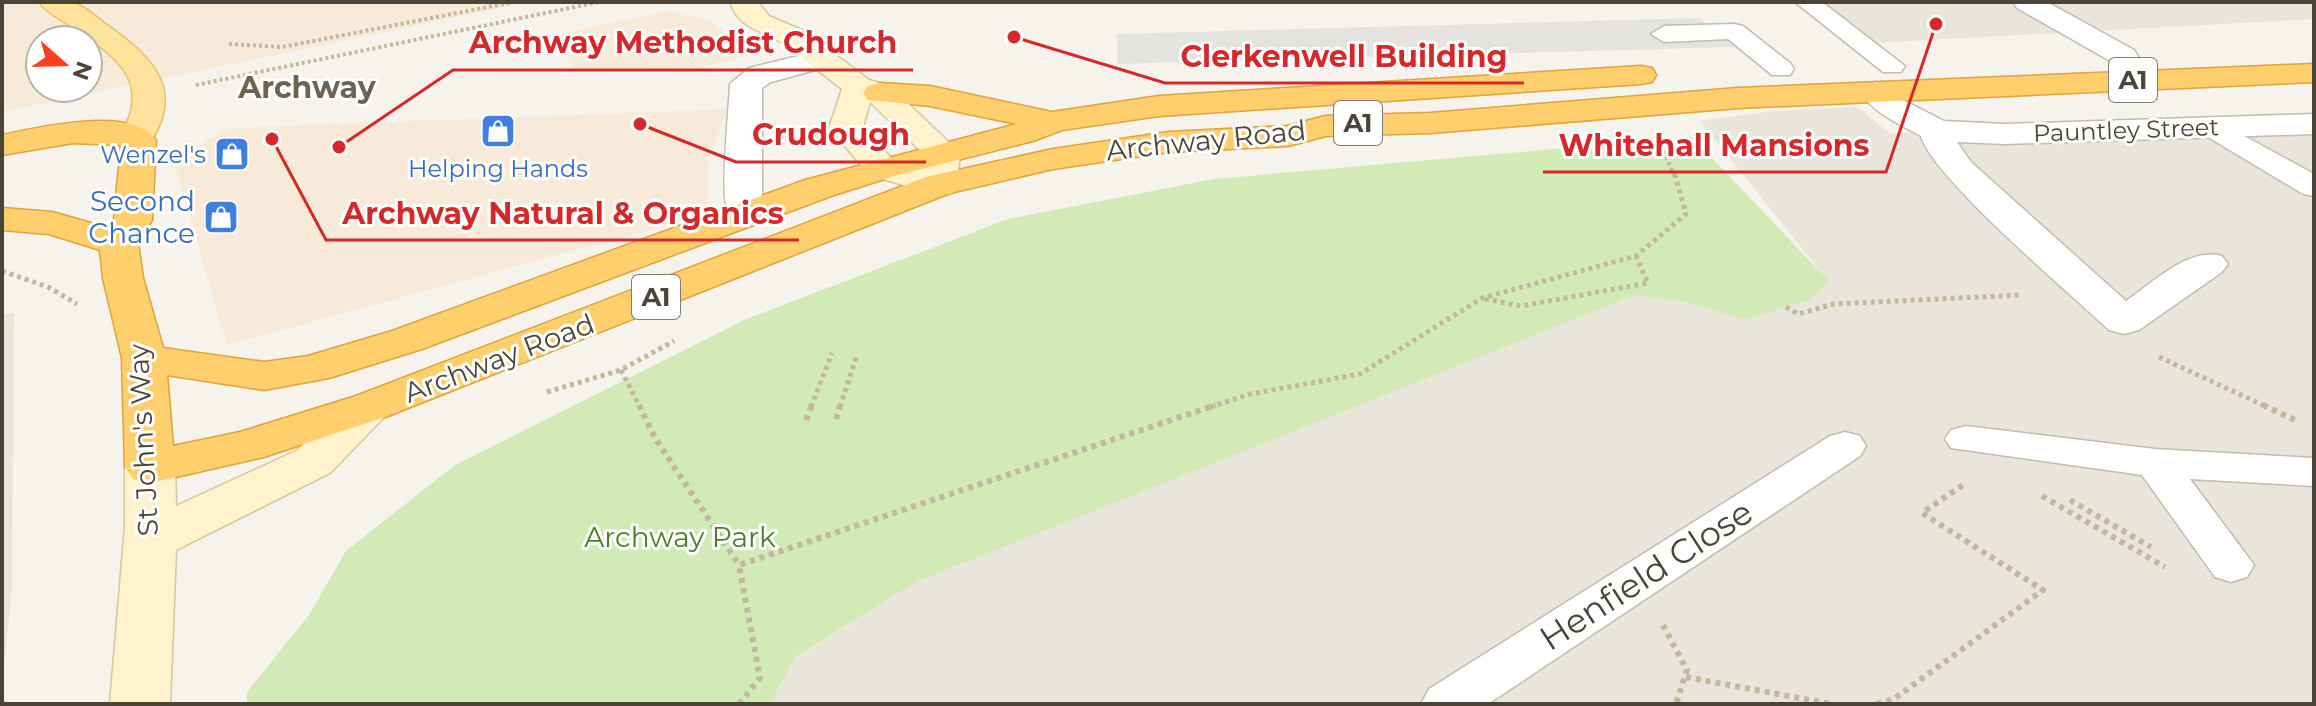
<svg xmlns="http://www.w3.org/2000/svg" width="2316" height="706" viewBox="0 0 2316 706" font-family="Montserrat,sans-serif">
  <rect width="100%" height="100%" fill="#f6f3ec"/>
  <path fill="#eae5da" d="M1809,2H2314V19L1871,43Z
    M1857,107L1890,133L2314,124V704H770L796,658L916,582L1635,295L1687,302L1745,320L1809,300L1828,281L1700,121L1772,111Z
    M14,313L12,587L2,690V315Z"/>
  <path fill="#f7ead8" fill-rule="evenodd" d="M2,2H530L2,112ZM40,40H88V88H40Z
    M667,11L711,21L748,56L696,68L576,70L551,36Z
    M728,109L708,160L707,205L701,216L227,345L173,159L230,128Z"/>
  <path fill="#d2eab5" d="M1692,137L1829,281L1809,300L1745,320L1687,302L1635,295L916,582L796,657L770,704H247V692L309,615L346,551L455,465L744,320L1008,219L1214,179Z"/>
  <path fill="#e5e3e0" d="M1700,18L1735,47L1117,64V34Z"/>
  <g fill="none" stroke-linecap="round" stroke-linejoin="round">
    <g stroke="#c2bbae" stroke-width="3">
      <path id="lane" d="M1795,2H1822L1905,66L1901,72H1883Z
        M1734,24L1743,26L1790,63L1794,69L1790,75H1772L1728,39L1664,42L1651,34L1664,26Z
        M2213,119L2314,174V196L2303,194L2203,134L2199,128L2203,122Z
        M1966,426L2155,449L2314,458V486L2190,479L2254,565L2247,577L2231,582L2215,577L2142,475L1951,448L1945,439L1951,430Z
        M1845,432L1860,436L1866,446L1860,456L1488,704H1421L1429,689L1830,436Z"/>
    </g>
    <g stroke="#c2bbae" stroke-width="3">
      <path id="street" d="M2013,2H2047L2134,50L2138,56L2134,62H2112L2017,8Z
        M823,50L834,53L838,59L834,65L771,82L762,88V202L772,214L766,222C749,226 732,223 726,203C721,189 729,106 730,84L749,68Z
        M1876,82L1887,85L1903,100L1944,121L2005,124L2314,114V134L2005,144L1957,142L1971,162L2126,301C2154,282 2188,247 2222,256L2228,264L2222,272L2139,330L2124,334L2109,330C2072,295 1931,176 1921,136C1899,124 1875,114 1860,92L1865,85Z"/>
    </g>
    <g stroke="#d6c79b" stroke-width="3">
      <path id="secondary" d="M730,2H758L769,16L804,31L869,80L890,86L960,153L957,185L952,193L939,196L870,175L829,128L842,89C823,75 806,60 787,46C765,30 740,31 730,2ZM870,102L925,155L923,169L894,161L863,127Z
        M372,392L388,396L395,406L330,473L176,550L170,704H110L125,526V467L133,455L150,451L167,455L175,467L176,506L296,451L356,396Z"/>
    </g>
    <g stroke="#e6c16a" stroke-width="3">
      <path id="primary" d="M39,2C49,2 61,0 70,2C82,4 97,18 107,25C152,57 186,90 149,144L137,147L125,144L120,137C154,79 115,56 69,25C59,18 46,12 39,2Z"/>
    </g>
    <g stroke="#e0a43c" stroke-width="3">
      <path id="highway" d="M2314,64V82L1738,108L1430,133L1326,136L1288,146L1169,152L1053,169L950,193L388,416L264,457L150,483L133,479L125,467L122,358L103,278L100,250L49,234L2,230V208L52,212L109,228L114,220L121,145L73,143L2,155V135C38,128 132,105 156,140L152,220L138,243L143,278L163,348L264,362L308,356L392,331L805,180L1017,124L930,106L868,100L863,93L868,86L879,83L930,86L1052,112L1159,96L1641,66L1652,68L1656,75L1652,82L1641,84L1159,116L1062,130L1033,141L894,176L831,196L422,349L329,378L264,390L167,375L173,446L240,432L356,396L926,177L1053,149L1169,132L1287,126L1325,116L1430,113L1738,88Z"/>
    </g>
    <path stroke="#c4b79f" stroke-width="4" stroke-dasharray="3 3" stroke-linecap="butt" d="M229,44L282,47L514,2
      M196,85L599,2
      M1661,146L1675,177"/>
    <path stroke="#c4b79f" stroke-width="5" stroke-dasharray="4 4" stroke-linecap="butt" d="M2,271L48,287L77,304
      M1485,299L1521,306L1648,283L1636,256
      M1786,307L1798,314L1834,304L2021,295
      M2159,357L2267,407
      M621,370L640,407
      M547,392L621,370L674,341
      M811,407L832,353
      M840,407L857,355
      M1210,407L1250,394L1360,374L1482,298L1636,256L1686,214L1675,175"/>
    <path stroke="#c4b79f" stroke-width="6" stroke-dasharray="5 5" stroke-linecap="butt" d="M639,405L655,438L739,565
      M2263,405L2299,422
      M836,419L840,405
      M806,420L812,405
      M2042,496L2165,567
      M2070,500L2151,547
      M1663,625L1687,670L1676,704
      M1686,677L1831,704
      M739,704L760,678L739,565L1216,405
      M1877,704L1894,699L2043,590L1922,513L1966,483"/>
    <use href="#lane" fill="#fff" fill-rule="evenodd"/>
    <use href="#street" fill="#fff" fill-rule="evenodd"/>
    <use href="#secondary" fill="#fff3cd" fill-rule="evenodd"/>
    <use href="#primary" fill="#ffe39c" fill-rule="evenodd"/>
    <use href="#highway" fill="#ffcf6e" fill-rule="evenodd"/>
  </g>
  <defs>
    <g id="shop-square" transform="scale(1.8)"><rect x="-9" y="-9" width="18" height="18" rx="4" fill="#3f7fe0" stroke="#fff"/><path d="M-5-2.5h2.3a2.7 3.5 0 0 1 5.4 0H5L5.5 6h-11ZM-1.5-2.5h3a1.5 2.3 0 0 0-3 0Z" fill="#fff"/></g>
  </defs>
  <g fill-rule="evenodd">
    <use href="#shop-square" x="498" y="131"/>
    <use href="#shop-square" x="232" y="154"/>
    <use href="#shop-square" x="221" y="217"/>
  </g>
  <g text-anchor="middle" dominant-baseline="central" stroke-width="6" stroke-linejoin="round" paint-order="stroke">
    <g font-size="24" fill="#4b4439" stroke="#fff">
      <text transform="translate(2126 130) rotate(-2)">Pauntley Street</text>
    </g>
    <g font-size="24" fill="#366cbe" stroke="#fff" text-anchor="end">
      <text x="206" y="154">Wenzel's</text>
      <text x="498" y="168" text-anchor="middle">Helping Hands</text>
    </g>
    <g fill="#fff" stroke="#817c74" stroke-width="2">
      <rect x="2109" y="58" width="48" height="44" rx="6"/>
      <rect x="1334" y="101" width="48" height="44" rx="6"/>
      <rect x="632" y="275" width="48" height="44" rx="6"/>
    </g>
    <g font-size="26" font-weight="bold" fill="#4b4439">
      <text x="2133" y="80">A1</text>
      <text x="1358" y="123">A1</text>
      <text x="656" y="297">A1</text>
    </g>
    <g font-size="28" fill="#4b4439" stroke="#fff">
      <text transform="translate(1206 140) rotate(-6)">Archway Road</text>
      <text transform="translate(499 358) rotate(-21)">Archway Road</text>
      <text transform="translate(143 440) rotate(-93)">St John's Way</text>
    </g>
    <g font-size="28" fill="#366cbe" stroke="#fff" text-anchor="end">
      <text x="195" y="201">Second<tspan x="195" dy="32">Chance</tspan></text>
    </g>
    <g font-size="28" fill="#4a7f2a" stroke="#fff">
      <text x="680" y="537">Archway Park</text>
    </g>
    <g font-size="30" font-weight="bold" fill="#6e6250" stroke="#fff">
      <text x="307" y="87">Archway</text>
    </g>
    <g font-size="34" fill="#4b4439" stroke="#fff">
      <text transform="translate(1646 575) rotate(-33)">Henfield Close</text>
    </g>
  </g>
  <path fill="none" stroke="#d62828" stroke-width="3" d="M339 147L453 70H913M1014 37L1165 83H1524M640 124L736 162H926M1936 24L1886 172H1543M272 139L326 240H799"/>
  <g fill="#d62828" stroke="#fff" stroke-width="3">
    <circle cx="339" cy="147" r="8"/>
    <circle cx="1014" cy="37" r="8"/>
    <circle cx="640" cy="124" r="8"/>
    <circle cx="1936" cy="24" r="8"/>
    <circle cx="272" cy="139" r="8"/>
  </g>
  <g font-size="30" text-anchor="middle" font-weight="bold" fill="#d62828" stroke="#fff" stroke-width="6" stroke-linejoin="round" paint-order="stroke">
    <text x="683" y="53">Archway Methodist Church</text>
    <text x="1344" y="67">Clerkenwell Building</text>
    <text x="831" y="145">Crudough</text>
    <text x="1714" y="156">Whitehall Mansions</text>
    <text x="563" y="224">Archway Natural &amp; Organics</text>
  </g>
  <rect width="2316" height="706" fill="none" stroke="#4b4439" stroke-width="8"/>
  <g transform="translate(64 64) rotate(110)"><circle r="38" fill="#ffffff" stroke="#b7b4b0" stroke-width="2"/>
  <path d="M0-6L14 30L0 20L-14 30Z" fill="#fc3f1d"/>
  <text y="-12" font-size="22" font-weight="bold" text-anchor="middle" fill="#4b4439">N</text>
  </g>
</svg>
